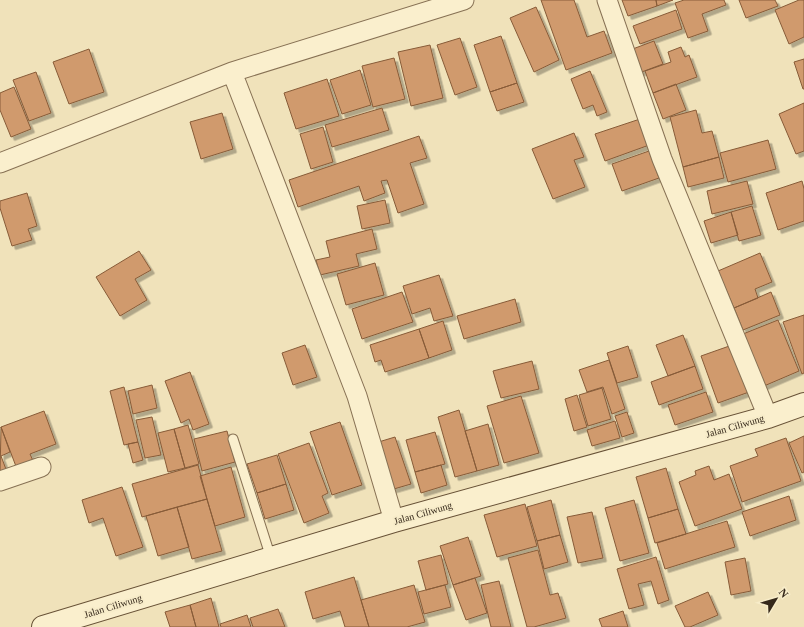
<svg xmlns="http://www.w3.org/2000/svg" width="804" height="627" viewBox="0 0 804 627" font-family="'Times New Roman',serif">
  <defs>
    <filter id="shadow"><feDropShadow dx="3.5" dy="3.5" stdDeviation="0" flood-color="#0004"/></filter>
  </defs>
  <rect width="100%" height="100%" fill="#f0e2ba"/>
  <path fill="#d09a6d" stroke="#875b38" filter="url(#shadow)" d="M541,0H574L587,37L604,31L612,53L566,70Z
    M622,0H656L657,6L628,16Z
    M656,0H673L657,6Z
    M684,0H724L726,5L702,14L708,31L688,38L675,3Z
    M739,0H775L778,6L746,18Z
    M799,0H804V37L789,44L775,10Z
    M536,7L559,60L534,72L510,18Z
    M676,10L682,29L640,44L633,26Z
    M501,36L517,83L490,92L474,45Z
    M460,38L477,87L455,95L437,45Z
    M654,41L663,64L639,73L630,50Z
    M430,45L443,98L411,106L398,52Z
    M681,47L685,57L689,55L697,77L653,93L645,71L671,62L668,52Z
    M89,49L104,92L69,104L53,62Z
    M394,58L405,99L373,107L362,66Z
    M804,59V89H803L794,62Z
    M360,70L371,105L342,114L330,80Z
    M590,71L607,112L597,116L593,105L583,109L571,79Z
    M36,72L51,113L29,121L13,80Z
    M327,79L339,116L296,129L284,93Z
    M517,83L524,102L497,111L490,92Z
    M676,84L686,110L663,119L653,93Z
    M14,87L31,129L11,137L0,110V93Z
    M804,103V151L796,154L779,114Z
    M382,108L389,130L332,147L325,125Z
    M696,110L702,133L712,131L719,157L683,167L670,117Z
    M222,113L233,149L201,159L190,122Z
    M643,118L652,144L605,161L595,134Z
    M323,127L333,162L311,169L300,134Z
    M574,133L584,157L574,160L585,187L553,199L532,149Z
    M419,136L427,158L410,163L424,204L398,213L387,180L381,181L385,193L364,201L359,186L298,207L289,180Z
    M768,140L776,169L728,182L720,153Z
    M649,151L659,178L622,191L612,164Z
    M719,157L724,178L688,187L683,167Z
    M747,181L753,204L712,214L707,191Z
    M802,181L804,189V221L778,230L766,193Z
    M27,193L37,226L28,229L32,240L12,246L0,208V201Z
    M385,200L390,223L362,229L357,206Z
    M752,206L761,235L739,241L731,212Z
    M731,212L738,235L711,243L704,221Z
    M372,229L377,249L356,254L359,266L320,275L316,260L330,257L326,241Z
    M139,251L151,270L135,279L147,300L120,316L96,277Z
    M760,253L772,282L755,289L758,298L734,308L718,271Z
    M375,263L384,295L346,305L337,274Z
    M439,275L453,316L434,321L430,308L412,314L403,286Z
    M402,292L413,322L362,339L352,309Z
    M771,292L780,315L743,330L734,308Z
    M515,299L521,322L464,339L457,316Z
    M804,315V373L802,374L783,322Z
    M778,320L799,371L764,386L743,334Z
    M443,321L452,350L429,358L419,329Z
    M419,329L429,358L385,372L381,360L375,362L370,345Z
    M683,335L695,366L668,376L656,345Z
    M735,344L752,391L718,403L701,356Z
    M305,345L317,377L293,385L282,353Z
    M628,346L638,377L617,383L607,353Z
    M609,360L625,409L612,414L603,387L587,392L579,370Z
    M532,361L539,389L501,398L493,371Z
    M695,366L703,389L659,405L651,382Z
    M190,372L209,424L193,430L189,419L181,423L165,381Z
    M152,385L157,408L133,414L128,391Z
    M124,387L138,442L124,445L110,391Z
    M602,388L611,419L588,426L579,395Z
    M706,392L713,412L675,425L668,405Z
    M577,395L587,427L574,431L565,399Z
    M521,396L539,453L504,463L487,406Z
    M459,410L477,471L455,477L438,417Z
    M44,411L56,444L30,454L34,463L17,469L1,427Z
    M627,412L634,433L622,437L615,416Z
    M152,417L161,455L145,458L136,420Z
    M615,421L620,438L592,446L587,430Z
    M340,422L362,485L332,495L310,432Z
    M488,424L499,465L477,471L465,431Z
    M188,425L199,464L185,468L174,429Z
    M1,427L10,452L1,456L7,472L0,475Z
    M174,429L185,468L168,472L158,433Z
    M227,431L235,462L202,471L194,439Z
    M435,432L445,464L415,472L406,440Z
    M804,436V472L802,473L789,443Z
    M395,437L411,484L387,491L372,444Z
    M786,438L801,481L742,502L730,466L758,456L755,449Z
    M138,442L143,460L133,463L128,444Z
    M309,443L328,493L322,496L329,513L304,523L278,454Z
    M277,455L286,484L257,493L247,464Z
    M198,465L207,499L142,517L132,484Z
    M441,465L447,485L421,493L415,472Z
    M709,466L714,480L729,474L742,509L695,526L679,482L696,475L695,471Z
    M231,467L245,517L215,526L200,476Z
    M666,468L678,509L648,518L636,477Z
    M286,484L294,510L265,519L257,493Z
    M122,487L143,547L116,556L103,518L89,523L82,500Z
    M789,496L796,520L750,536L742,512Z
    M207,499L222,551L192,559L177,507Z
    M551,500L560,535L537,541L527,507Z
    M634,500L649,553L620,561L605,508Z
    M525,504L537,546L497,557L484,515Z
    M177,507L189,547L158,556L146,516Z
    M678,509L686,534L655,543L648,518Z
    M592,512L603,558L578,563L567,517Z
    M727,521L735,547L665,569L657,543Z
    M560,535L568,562L544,569L537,541Z
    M468,537L481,576L453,585L440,546Z
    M538,550L550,595L558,593L566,618L534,627H527L508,558Z
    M441,555L448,584L426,590L418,561Z
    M656,557L669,600L658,604L651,581L638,584L644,605L629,609L617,569Z
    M745,558L751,591L731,595L725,562Z
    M354,577L369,627H345L340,611L313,619L305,592Z
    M475,578L487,613L466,620L453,585Z
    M499,581L511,627H491L481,585Z
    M414,585L425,622L407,627H369L361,600Z
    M445,585L451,607L424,614L418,592Z
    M708,592L718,615L690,627H685L675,606Z
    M211,598L219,627H196L190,605Z
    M190,605L196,627H170L165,612Z
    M278,609L285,627H253L250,618Z
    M623,611L628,627H602L599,619Z
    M247,615L251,627H221L220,624Z"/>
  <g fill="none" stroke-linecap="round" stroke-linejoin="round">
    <g stroke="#877154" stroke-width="11">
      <path id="lane" d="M233,439L271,558"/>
    </g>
    <g stroke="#877154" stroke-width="21">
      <path id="street" d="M607,0L662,159L768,417
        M232,72L357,396L394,521
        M0,163L232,72L464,0
        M0,481L41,467"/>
    </g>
    <g stroke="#685237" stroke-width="24">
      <path id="secondary" d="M43,627L394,521L768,417L804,404"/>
    </g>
    <use href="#lane" stroke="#faefcd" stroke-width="9"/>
    <use href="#street" stroke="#faefcd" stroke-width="19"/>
    <use href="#secondary" stroke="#faefcd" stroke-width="22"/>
  </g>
  <g text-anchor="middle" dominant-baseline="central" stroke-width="4" stroke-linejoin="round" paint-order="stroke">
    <g font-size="10" fill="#35281a" stroke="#f7ecc9">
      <text transform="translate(735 426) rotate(-16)">Jalan Ciliwung</text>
      <text transform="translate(423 513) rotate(-16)">Jalan Ciliwung</text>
      <text transform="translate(113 606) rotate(-17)">Jalan Ciliwung</text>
    </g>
  </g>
  <g transform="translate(776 599) rotate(52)" stroke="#f7ecc9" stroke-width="3" paint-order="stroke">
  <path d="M0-3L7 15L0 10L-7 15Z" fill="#35281a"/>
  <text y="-6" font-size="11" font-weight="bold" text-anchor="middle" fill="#35281a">N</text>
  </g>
</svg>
